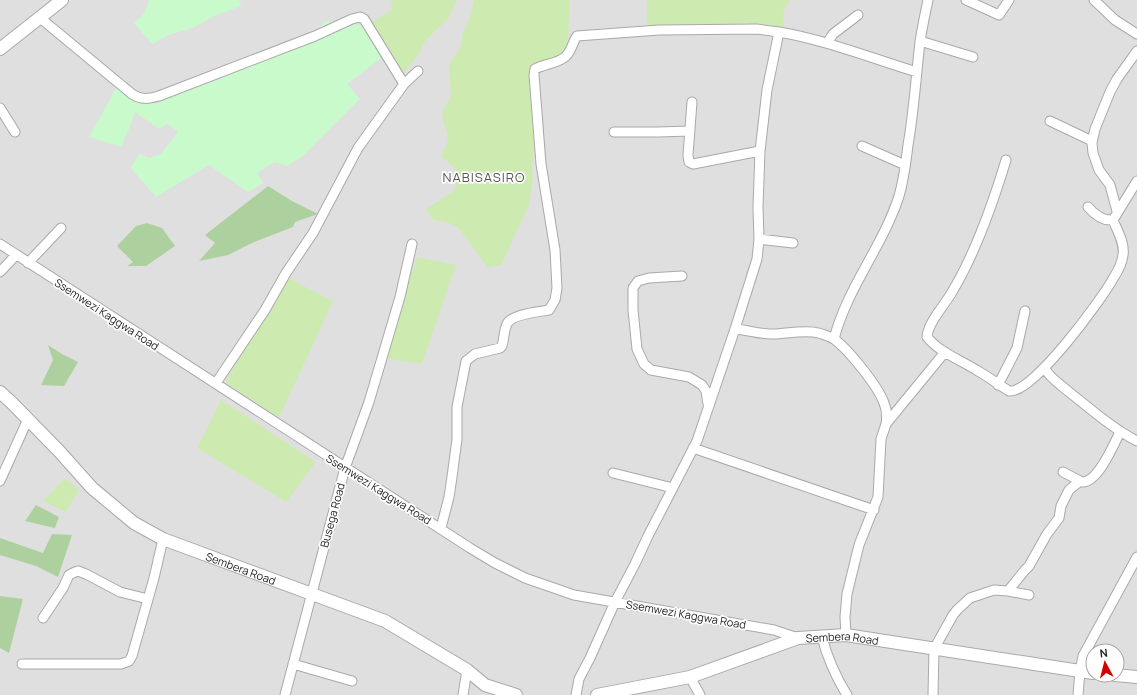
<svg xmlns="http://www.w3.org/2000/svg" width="1137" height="695" viewBox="0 0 1137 695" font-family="Manrope,sans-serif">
  <rect width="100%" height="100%" fill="#f2efe9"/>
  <path fill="#e0dfdf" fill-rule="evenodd" d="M0,0H1137V695H0ZM1093,651H1117V675H1093Z"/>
  <path fill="#cdebb0" d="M391,0H457L448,19L428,38L424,43L418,55L406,70L401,74L392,61L381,58L366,26L392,10Z
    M474,0H570L567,61L538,67V121L532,165L533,178L529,205L501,265L488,268L458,227L446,222L433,220L426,209L455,190C458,171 457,168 441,157L447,143L448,136L442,116L443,110L450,98L451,92L449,66L452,59L460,48L462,42V35L470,17Z
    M647,0H791C782,6 783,18 784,27L746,23L648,28L647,19Z
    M417,257L456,265L422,364L383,358Z
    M286,277L333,301L279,418L225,382Z
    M221,400L316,462L286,502L197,448Z
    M64,479L67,480L79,490L66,512L43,501Z"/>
  <path fill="#add19e" d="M268,186L292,201L318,214L295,222L293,227L254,242L228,255L199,261L215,243L205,235Z
    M147,223L162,228L175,246L146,266H127L133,262L117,246L136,226Z
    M48,345L62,354L78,362L64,386L41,385L53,360Z
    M36,505L59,517L55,528L25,521Z
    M52,534L72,535L58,577L36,566L0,555V538L43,553Z
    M0,596L23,599L9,653L0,648Z"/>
  <path fill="#c8facc" d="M148,0H239L241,6L214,16L193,28L168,35L152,44L134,23L143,15L149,2Z
    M325,21L366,26L381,58L347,84L360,99L303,156L287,166L275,162L257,173L263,183L248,192L209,165L156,197L131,168L139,154L149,158L161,154L178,132L168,124L159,129L135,112L131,124L121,147L89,137L117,87L135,103H158L177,91L218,80L247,65L291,51L296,44L321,39L319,28Z"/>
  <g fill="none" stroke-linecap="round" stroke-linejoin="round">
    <g stroke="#a9a9a9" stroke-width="11">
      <path id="minor" d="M966,0L999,15L1009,0
        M1094,0L1115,20L1137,34
        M39,17L132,94C141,100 148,99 159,96L315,36L352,19L360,17L364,19L404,84
        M920,41L973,57
        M827,43L833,34L858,15
        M692,102L688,155L689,162L693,164L760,151
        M0,108L15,132
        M1050,121L1092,141
        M614,132H658L690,131
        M862,146L905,165
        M1006,160C993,203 975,254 952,292C945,305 928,322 927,337C940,353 961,360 978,371C989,377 999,385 1009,391C1032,395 1103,298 1114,277C1118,271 1122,262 1123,255C1125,243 1117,230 1113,220
        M1088,207C1094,214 1103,221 1113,220L1137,181
        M1117,211L1110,185L1099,170L1093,153L1092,143L1095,129L1110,92L1117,79L1137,51
        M759,239L793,243
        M0,244L470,548L495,563L525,578L574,595L774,630L798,638
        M28,263L61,228
        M0,272L16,255
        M682,276L649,278L638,281L633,288V310L637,349L644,364L651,370L689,377L702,385L706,391L708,404
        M735,329C747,330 759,334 771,334C788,334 803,329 819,333C824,335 829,336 834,339C848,349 878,386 884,403C887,410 887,418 886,424
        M834,339C847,288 883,246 899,196C904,179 906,162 908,145C914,111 916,76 920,42C922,28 925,14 928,0
        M1045,369C1051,379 1060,384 1069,392C1091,409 1113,429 1137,441
        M216,383L265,310L286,273L313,233L358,148L404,84L418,71
        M998,385L1017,348L1025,311
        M693,448L874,510
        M1063,472L1082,482C1098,483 1114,444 1120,432
        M613,473L673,488
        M0,481L28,419
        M441,528L449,497L452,477L457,439V407L466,361L475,354L500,348L502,346C504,339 504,330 507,324C511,314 539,312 549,310L555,300L557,288L555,250L541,164L534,75L535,69C544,64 556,64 565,57C572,51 572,43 577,36L659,30L757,29L779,32
        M1008,591L1025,570L1029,566L1047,534L1059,518L1061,506L1069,490L1080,481
        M43,618L63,588L69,575L75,572L78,571L86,574L120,592L148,599
        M846,635L845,617L847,594L859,545L878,497L881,439L886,424L945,352
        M822,637C827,657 836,677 847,695
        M22,664H121L129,661L132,656L154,578L163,539
        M293,664L352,681
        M690,677L700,695
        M285,695L345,468L369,402L400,297L412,244
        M463,695L467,670
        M576,695L579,679L590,658L615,602L635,564L648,536L697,441L735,329L757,259L759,239L758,207L760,151L767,90L779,32C826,40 871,58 917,72
        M933,695L934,649L953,615L957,610L970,598L994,590L1008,591L1029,595
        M1078,695L1080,671L1083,656L1137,557"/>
    </g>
    <g stroke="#a9a9a9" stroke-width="14">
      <g id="tertiary">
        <path d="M0,49L62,0"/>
        <path id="s1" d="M0,392L12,403L59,451L92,488L134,523L163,539L385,621L467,670L485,685L516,695"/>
        <path d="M1115,675L1137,677"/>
        <path id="s2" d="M597,695L690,677L798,638L846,635L1093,673"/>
      </g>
    </g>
    <use href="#minor" stroke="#fff" stroke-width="9"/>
    <use href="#tertiary" stroke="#fff" stroke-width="12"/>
  </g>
  <g text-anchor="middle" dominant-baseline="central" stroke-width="3.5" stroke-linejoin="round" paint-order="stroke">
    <g font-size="11" fill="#222" stroke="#fff">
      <text transform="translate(107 314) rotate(33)">Ssemwezi Kaggwa Road</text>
      <text transform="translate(379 489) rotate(32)">Ssemwezi Kaggwa Road</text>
      <text transform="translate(332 515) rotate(-75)">Busega Road</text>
      <text stroke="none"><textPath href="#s1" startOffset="304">Sembera Road</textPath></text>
      <text transform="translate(686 614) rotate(10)">Ssemwezi Kaggwa Road</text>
      <text stroke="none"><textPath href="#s2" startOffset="254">Sembera Road</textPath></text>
    </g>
    <g font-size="13" letter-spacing="1" fill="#555" stroke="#fff">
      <text x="484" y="177">NABISASIRO</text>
    </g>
  </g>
  <g transform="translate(1105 663) rotate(353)"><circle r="19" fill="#ffffff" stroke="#a7a7a7"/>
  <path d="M0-3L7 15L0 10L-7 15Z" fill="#d40000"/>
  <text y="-6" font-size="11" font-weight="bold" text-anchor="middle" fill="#222222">N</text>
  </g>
</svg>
